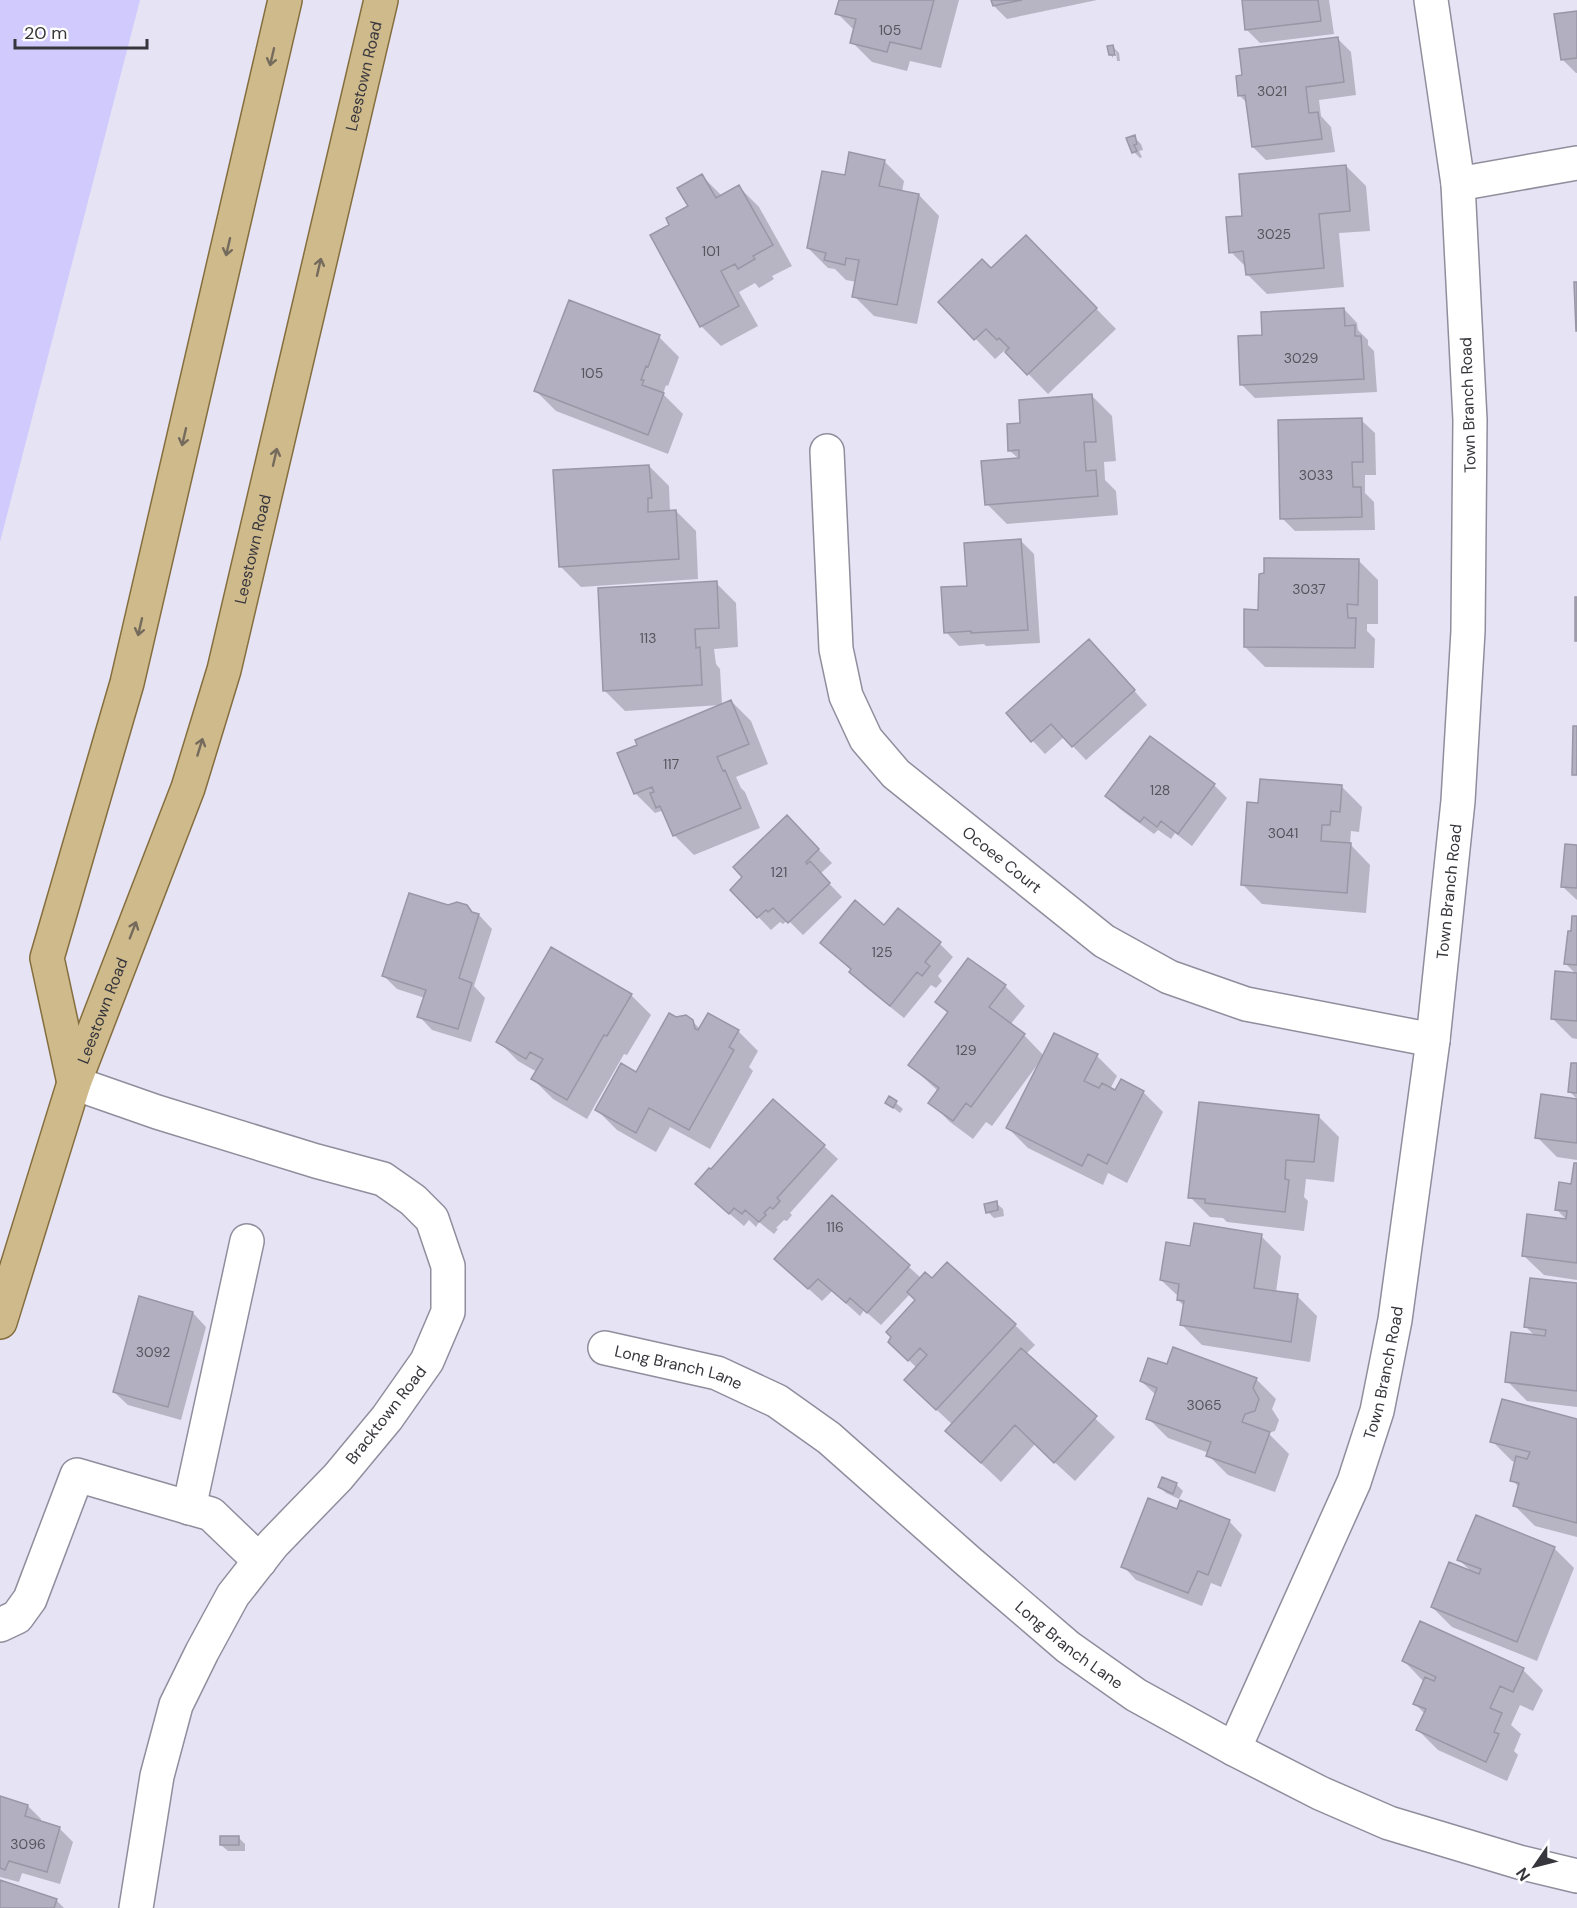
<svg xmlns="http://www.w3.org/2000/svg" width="1577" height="1908" viewBox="0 0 1577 1908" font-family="'DM Sans',sans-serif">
  <rect width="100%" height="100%" fill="#e5e3f4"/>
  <path fill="#d0cafd" d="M0,0H140L0,542Z"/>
  <path fill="#0003" d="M840,0H959L941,68L910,61L907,71L872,62L852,42L855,31L837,13Z
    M993,0H1097L1007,19L994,6Z
    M1243,0H1329L1334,34L1260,43L1247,30Z
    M1577,13V73H1576L1562,59Z
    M1338,39L1351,52L1356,95L1319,100L1321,116L1331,127L1335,152L1266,160L1253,147L1248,104L1239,95Z
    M1113,47L1119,53L1120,61H1117L1116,52H1113V58L1110,54Z
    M1134,137L1141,144L1143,150L1139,151L1142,157L1140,158L1134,152Z
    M884,161L904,181L902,192L919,195L939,216L917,324L874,316L854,296L857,282L846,280L835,269L828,268L808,248L846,177Z
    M1346,166L1366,186L1370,231L1339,233L1344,287L1267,294L1247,274V268L1231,252Z
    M702,176L722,196L739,187L759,207L792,266L772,276L774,279L759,288L755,283L739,292L758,326L721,346L701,326L671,226L690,207Z
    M1046,257L1116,329L1048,394L1005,350L995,359L940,302L992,270Z
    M570,302L659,337L679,357L668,386L666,385L663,394L683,414L668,454L556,411L536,391Z
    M1344,309L1357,323L1358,330L1368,340V345L1374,351L1377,392L1255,398L1242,385L1263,336Z
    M1092,396L1112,416L1116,461L1104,462L1105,480L1116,491L1118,515L1007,524L987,504L1019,459L1010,451L1022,425Z
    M1361,420L1375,433L1376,475H1365V493L1374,502L1375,530L1295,531L1282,518Z
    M649,466L669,486L670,512L676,511L696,531L698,579L581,587L561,567Z
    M1021,541L1034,554L1040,643L986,646L984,644L959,646L946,632L969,587Z
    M1358,560L1378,580V624H1367V631L1375,639L1374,668L1265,667L1245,647Z
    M716,583L736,603L738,647L714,649L716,664L720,669L722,705L731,701L751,721L768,764L736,777L741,788L745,792L760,828L694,855L674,835L665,815L661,811L655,813L635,793L721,705L625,711L605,691Z
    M1102,655L1147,705L1086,760L1064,737L1045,754L1032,740Z
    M1214,785L1227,798L1192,846L1175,833L1171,839L1158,830L1154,834L1120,809L1107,796Z
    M1342,787L1362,807L1359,832L1351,831L1350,844L1370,865L1366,913L1262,904L1242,884L1260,804Z
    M787,817L832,863L820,874L842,897L803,935L788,920L783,924L780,922L771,930L732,890L745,877Z
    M1577,846V900L1563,887Z
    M899,910L940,944L953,957L938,976L942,981L936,988L931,985L904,1018L864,986L851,972L852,971L822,943L885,927Z
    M474,914L479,915L492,929L474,986L485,998L471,1042L432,1030L419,1016L425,998L397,989L384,976Z
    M1577,918V975L1566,964Z
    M1577,975V1039L1572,1038L1552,1018Z
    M1005,986L1025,1006L1010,1025L1024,1035L1044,1056H1097L1117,1076L1110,1089L1116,1092H1143L1163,1112L1127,1183L1108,1173L1103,1185L1028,1148L1008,1128L1041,1062L1040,1061L992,1126L986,1122L973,1139L950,1122L930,1102L938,1091L910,1065L948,1013L937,1002Z
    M631,995L651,1015L627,1055L624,1054L587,1119L553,1099L533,1079L537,1072L518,1061L498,1041Z
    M676,1018L692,1021L700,1029L738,1031L758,1051L749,1067L753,1071L710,1149L670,1127L656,1152L617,1130L597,1110L637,1074Z
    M1577,1065V1099L1569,1091Z
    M890,1098L903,1109L900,1113L887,1103Z
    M1577,1100V1160L1557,1157L1537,1137Z
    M1319,1117L1339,1137L1334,1182L1306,1179L1304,1197L1308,1201L1304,1231L1227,1222L1223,1218L1210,1217L1190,1197Z
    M824,1146L838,1159L790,1213L792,1215L787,1221L784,1220L776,1228L778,1229L774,1234L759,1222L756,1227L749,1220L744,1226L710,1197Z
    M1577,1165V1280L1544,1275L1523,1255L1568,1221L1556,1209L1573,1185Z
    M832,1197L921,1278L932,1280L1015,1325L1035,1345L1026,1354L1115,1437L1075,1481L1035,1444L1001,1482L967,1450L953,1425L926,1400L917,1368L890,1342L917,1300L910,1294L881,1325L864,1310L860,1316L832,1291L822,1301L790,1272Z
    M996,1203L1003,1209L1004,1216L994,1218L988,1212Z
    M1261,1236L1281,1256L1276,1292L1297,1296L1317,1316L1310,1362L1202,1345L1182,1325L1185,1307L1178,1300L1179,1297L1161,1280L1191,1248Z
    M1577,1285V1407L1527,1401L1507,1381L1535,1336L1526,1327Z
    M193,1313L206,1327L181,1420L128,1405L114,1392Z
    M1168,1366L1256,1379L1276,1399L1272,1409L1279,1420L1275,1431L1268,1433L1289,1454L1275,1492L1228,1475L1208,1455L1209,1453L1168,1438L1148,1418L1156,1395L1141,1381Z
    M1577,1420V1537L1535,1526L1515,1506L1520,1488L1512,1480L1516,1463L1512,1461L1492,1441Z
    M1163,1479L1177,1485L1183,1491L1179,1499L1166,1493L1159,1486Z
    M1178,1511L1229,1521L1242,1535L1221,1587L1211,1583L1202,1606L1136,1580L1123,1566Z
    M1554,1548L1574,1568L1537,1661L1452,1627L1432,1607L1473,1573L1459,1560Z
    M1421,1623L1523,1670L1543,1690L1533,1711L1520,1705L1511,1725L1521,1734L1514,1751L1518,1755L1507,1781L1438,1750L1418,1730L1425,1714L1414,1703L1424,1682L1404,1661Z
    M0,1798L28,1806L41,1819L40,1822L59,1828L73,1842L60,1884L22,1873L19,1882L0,1877Z
    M238,1837L245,1844V1851H228L221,1845Z
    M0,1882L56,1900L64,1908H0Z"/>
  <path fill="#b2b0c0" stroke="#9997a6" stroke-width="1.5" d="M839,0H934L921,49L890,42L887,52L850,43L856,19L835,14Z
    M991,0H1022L993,6Z
    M1242,0H1318L1321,21L1245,30Z
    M1577,11V58L1561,60L1554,14Z
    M1338,37L1344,82L1306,87L1309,113L1318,112L1322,139L1252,147L1245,95L1238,96L1236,76L1242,75L1239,49Z
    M1113,45L1115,55H1109L1107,46Z
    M1135,135L1137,144L1134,145L1137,151L1132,153L1126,138Z
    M849,152L885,160L879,186L919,194L897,305L852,297L859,260L846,258L845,265L824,260L826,253L807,248L822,171L845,175Z
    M1346,165L1350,211L1319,214L1324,268L1246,275L1243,251L1229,253L1226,217L1242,216L1239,174Z
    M702,174L716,198L739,185L773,245L753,256L755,259L738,269L735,264L721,271L739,306L700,327L650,235L669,225L666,218L688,206L677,188Z
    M1026,235L1097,308L1027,375L1005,352L1009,348L999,338L997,340L986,329L974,340L938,302L982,259L991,268Z
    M1574,282H1577V331H1576Z
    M569,300L660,335L648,367L646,366L641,380H644L642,385L664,393L648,435L534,391Z
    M1344,308L1345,326L1355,325V336H1361L1364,379L1240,385L1238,336L1262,335L1261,312Z
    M1092,394L1096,442H1084L1086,471L1096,470L1098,496L985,505L981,461L1019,458V450L1008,451L1007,424L1020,423L1019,400Z
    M1362,418L1363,462H1352L1353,487H1361L1362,517L1280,519L1278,420Z
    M649,465L652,498H648V512L676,510L679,559L559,567L553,470Z
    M1021,539L1028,630L971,633V631L944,633L941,587L967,586L964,543Z
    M1264,558L1359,559L1358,605L1347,604L1348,618H1356L1355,648L1244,647V609L1258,610L1259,574L1264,573Z
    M717,581L719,628L695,629L696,648L700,647L702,685L603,691L598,588Z
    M1575,597H1577V641H1575Z
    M1089,639L1135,690L1072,747L1051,724L1031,742L1006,713Z
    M731,700L749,744L717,757L723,771L725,770L741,808L673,836L660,806L656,808L650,793L654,792L652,787L634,794L617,753L637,745L635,740Z
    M1573,726H1577V775H1572Z
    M1150,736L1215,784L1178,834L1161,821L1157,827L1144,817L1140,822L1105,796Z
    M1260,779L1342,785L1340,812L1331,811L1330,825H1322L1321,841L1351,843L1347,893L1241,885L1247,802L1258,803Z
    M787,815L819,849L806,862L807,864L810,861L830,883L788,923L773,908L768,912L766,910L757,918L730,890L742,877L733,867Z
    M1565,844L1577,845V888L1561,887Z
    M409,893L448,905L457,902L467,905L472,912L479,914L459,978L472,983L458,1029L417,1017L426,990L382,976Z
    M855,900L884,925L898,908L941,942L925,962L930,966L922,976L917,972L890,1006L849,972L851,969L820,943Z
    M1572,916H1577V965L1564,964L1568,931H1571Z
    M551,947L632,994L607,1036L604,1035L567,1100L531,1079L543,1059L530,1052L526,1059L496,1042Z
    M968,958L1006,985L989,1007L1025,1034L971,1107L966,1103L953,1121L928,1103L939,1088L908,1065L948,1012L935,1002Z
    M1555,971L1577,973V1021L1551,1019Z
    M669,1013L676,1017L686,1015L693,1020L695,1029L698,1030L708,1013L739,1030L729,1047L734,1050L689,1130L649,1108L636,1133L595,1110L621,1063L636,1072Z
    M1054,1033L1098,1054L1084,1081L1099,1088L1102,1083L1115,1090L1121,1079L1144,1091L1107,1164L1088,1154L1082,1166L1006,1128Z
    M1571,1063H1577V1093L1568,1092Z
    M1541,1094L1577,1099V1143L1535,1138Z
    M889,1096L897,1101L893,1108L885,1103Z
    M773,1099L825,1145L777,1198L780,1201L773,1209L770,1207L764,1213L766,1215L759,1222L745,1210L742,1214L734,1208L729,1214L695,1184L709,1168L711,1169Z
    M1199,1102L1319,1115L1314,1162L1286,1160L1285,1179L1289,1180L1285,1212L1205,1203V1199L1188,1198Z
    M1574,1163H1577V1263L1522,1256L1527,1214L1566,1219L1567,1211L1555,1210L1559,1182L1571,1184Z
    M832,1195L910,1265L867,1313L850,1298L846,1303L818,1279L808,1289L774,1259Z
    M997,1201L998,1210L986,1213L984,1204Z
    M1194,1223L1262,1234L1254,1288L1298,1294L1291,1342L1180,1325L1184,1301L1177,1300L1179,1284L1160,1280L1166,1242L1190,1246Z
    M947,1262L1016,1324L936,1410L904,1380L927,1355L920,1348L908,1361L888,1342L891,1337L886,1332L915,1300L907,1292L925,1272L932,1278Z
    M1530,1278L1577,1283V1391L1505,1382L1511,1332L1545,1336L1546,1330L1524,1327Z
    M139,1296L193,1312L168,1407L113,1392Z
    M1173,1347L1257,1378L1253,1388L1259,1399L1255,1411L1245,1414L1242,1422L1270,1432L1255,1473L1206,1456L1211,1442L1146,1419L1157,1388L1140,1381L1148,1358L1167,1364Z
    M1021,1348L1097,1416L1054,1463L1015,1425L981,1463L945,1431Z
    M1502,1399L1577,1419V1523L1513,1506L1519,1483L1510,1481L1516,1456L1527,1459L1530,1452L1490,1442Z
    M1162,1477L1177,1483L1173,1494L1158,1487Z
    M1148,1498L1177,1509L1180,1500L1230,1520L1208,1575L1198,1571L1188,1593L1121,1567Z
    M1476,1515L1555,1547L1517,1642L1431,1607L1449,1562L1479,1574L1481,1569L1457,1560Z
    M1420,1621L1524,1668L1513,1692L1500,1686L1490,1708L1502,1713L1494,1732L1499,1734L1486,1762L1416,1730L1426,1709L1413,1704L1425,1677L1434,1681L1436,1677L1402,1661Z
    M0,1796L28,1805L25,1816L60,1827L47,1872L9,1861L5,1870L0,1868Z
    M220,1836H239V1845H220Z
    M0,1880L57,1899L54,1908H0Z"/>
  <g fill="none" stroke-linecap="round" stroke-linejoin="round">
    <g stroke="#8f8e9d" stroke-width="36">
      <g id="minor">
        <path d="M1458,184L1577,163"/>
        <path id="s1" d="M827,451L836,649L846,696L866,739L896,774L1104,941L1169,977L1246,1004L1433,1040"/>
        <path d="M74,1083L157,1112L316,1161L383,1179L413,1200L432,1219L448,1266V1312L427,1361L387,1418L338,1477L273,1544L233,1595L202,1652L176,1705L157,1776L136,1908"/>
        <path id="s2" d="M605,1348L717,1373L777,1401L829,1438L969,1562L1068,1647L1136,1695L1234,1749L1320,1793L1389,1823L1519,1862L1577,1876"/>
        <path d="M189,1508L247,1241"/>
        <path d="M0,1625L17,1617L30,1599L77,1475L211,1514L260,1561"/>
        <path id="s3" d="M1234,1749L1354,1482L1377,1411L1395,1320L1433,1040L1458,801L1468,631L1470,420L1458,184L1431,0"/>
      </g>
    </g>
    <g stroke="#856e3e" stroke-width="36">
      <g id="major">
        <path d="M74,1083L47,958L127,683L285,0"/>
        <path id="s4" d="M0,1322L74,1083L188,788L224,670L381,0"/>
      </g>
    </g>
    <use href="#minor" stroke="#fff" stroke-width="33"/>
    <use href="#major" stroke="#cfba8c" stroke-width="33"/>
  </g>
  <defs><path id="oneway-shaft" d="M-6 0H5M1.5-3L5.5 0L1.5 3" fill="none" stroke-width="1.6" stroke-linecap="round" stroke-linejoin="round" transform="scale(1.5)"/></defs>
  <g stroke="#746b5c">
    <use href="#oneway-shaft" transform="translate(272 57) rotate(103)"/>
    <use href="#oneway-shaft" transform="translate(228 247) rotate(103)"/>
    <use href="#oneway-shaft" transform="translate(319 267) rotate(-77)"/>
    <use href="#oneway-shaft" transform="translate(184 437) rotate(103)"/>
    <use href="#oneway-shaft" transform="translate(275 457) rotate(-77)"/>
    <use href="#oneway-shaft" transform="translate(140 627) rotate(103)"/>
    <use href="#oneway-shaft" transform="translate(200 747) rotate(-73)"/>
    <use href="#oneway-shaft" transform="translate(133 930) rotate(-69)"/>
  </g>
  <g text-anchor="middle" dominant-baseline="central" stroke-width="4.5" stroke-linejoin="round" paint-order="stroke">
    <g font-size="14" fill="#56545d">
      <text x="890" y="30">105</text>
      <text x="1272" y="91">3021</text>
      <text x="1274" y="234">3025</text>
      <text x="711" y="251">101</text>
      <text x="1301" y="358">3029</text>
      <text x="592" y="373">105</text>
      <text x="1316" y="475">3033</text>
      <text x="1309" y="589">3037</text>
      <text x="648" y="638">113</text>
      <text x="671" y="764">117</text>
      <text x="1160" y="790">128</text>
      <text x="1283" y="833">3041</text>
      <text x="779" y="872">121</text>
      <text x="882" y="952">125</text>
      <text x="966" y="1050">129</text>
      <text x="835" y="1227">116</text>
      <text x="153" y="1352">3092</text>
      <text x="1204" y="1405">3065</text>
      <text x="28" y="1844">3096</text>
    </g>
    <g font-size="16" fill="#37363c" stroke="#fff">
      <text stroke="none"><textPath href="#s4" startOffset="1300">Leestown Road</textPath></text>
      <text transform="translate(1468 405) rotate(-92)">Town Branch Road</text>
      <text stroke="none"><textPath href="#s4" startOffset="814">Leestown Road</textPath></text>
      <text stroke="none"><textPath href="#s1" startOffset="476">Ocoee Court</textPath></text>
      <text stroke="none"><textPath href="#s3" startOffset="892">Town Branch Road</textPath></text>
      <text stroke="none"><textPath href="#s4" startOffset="328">Leestown Road</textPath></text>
      <text stroke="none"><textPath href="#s2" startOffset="76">Long Branch Lane</textPath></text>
      <text stroke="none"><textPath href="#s3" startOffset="406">Town Branch Road</textPath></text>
      <text transform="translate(386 1415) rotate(-52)">Bracktown Road</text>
      <text stroke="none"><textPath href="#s2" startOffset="562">Long Branch Lane</textPath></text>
    </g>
  </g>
  <g transform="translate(1535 1866) rotate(235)" stroke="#ffffff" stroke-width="4.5" paint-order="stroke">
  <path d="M0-4.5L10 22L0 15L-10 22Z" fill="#37363c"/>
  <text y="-9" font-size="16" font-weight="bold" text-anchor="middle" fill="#37363c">N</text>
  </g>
  <path d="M15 39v9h132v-9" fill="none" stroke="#37363c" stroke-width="3"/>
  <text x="24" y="39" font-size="18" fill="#37363c" stroke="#ffffff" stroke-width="4.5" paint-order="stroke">20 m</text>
</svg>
